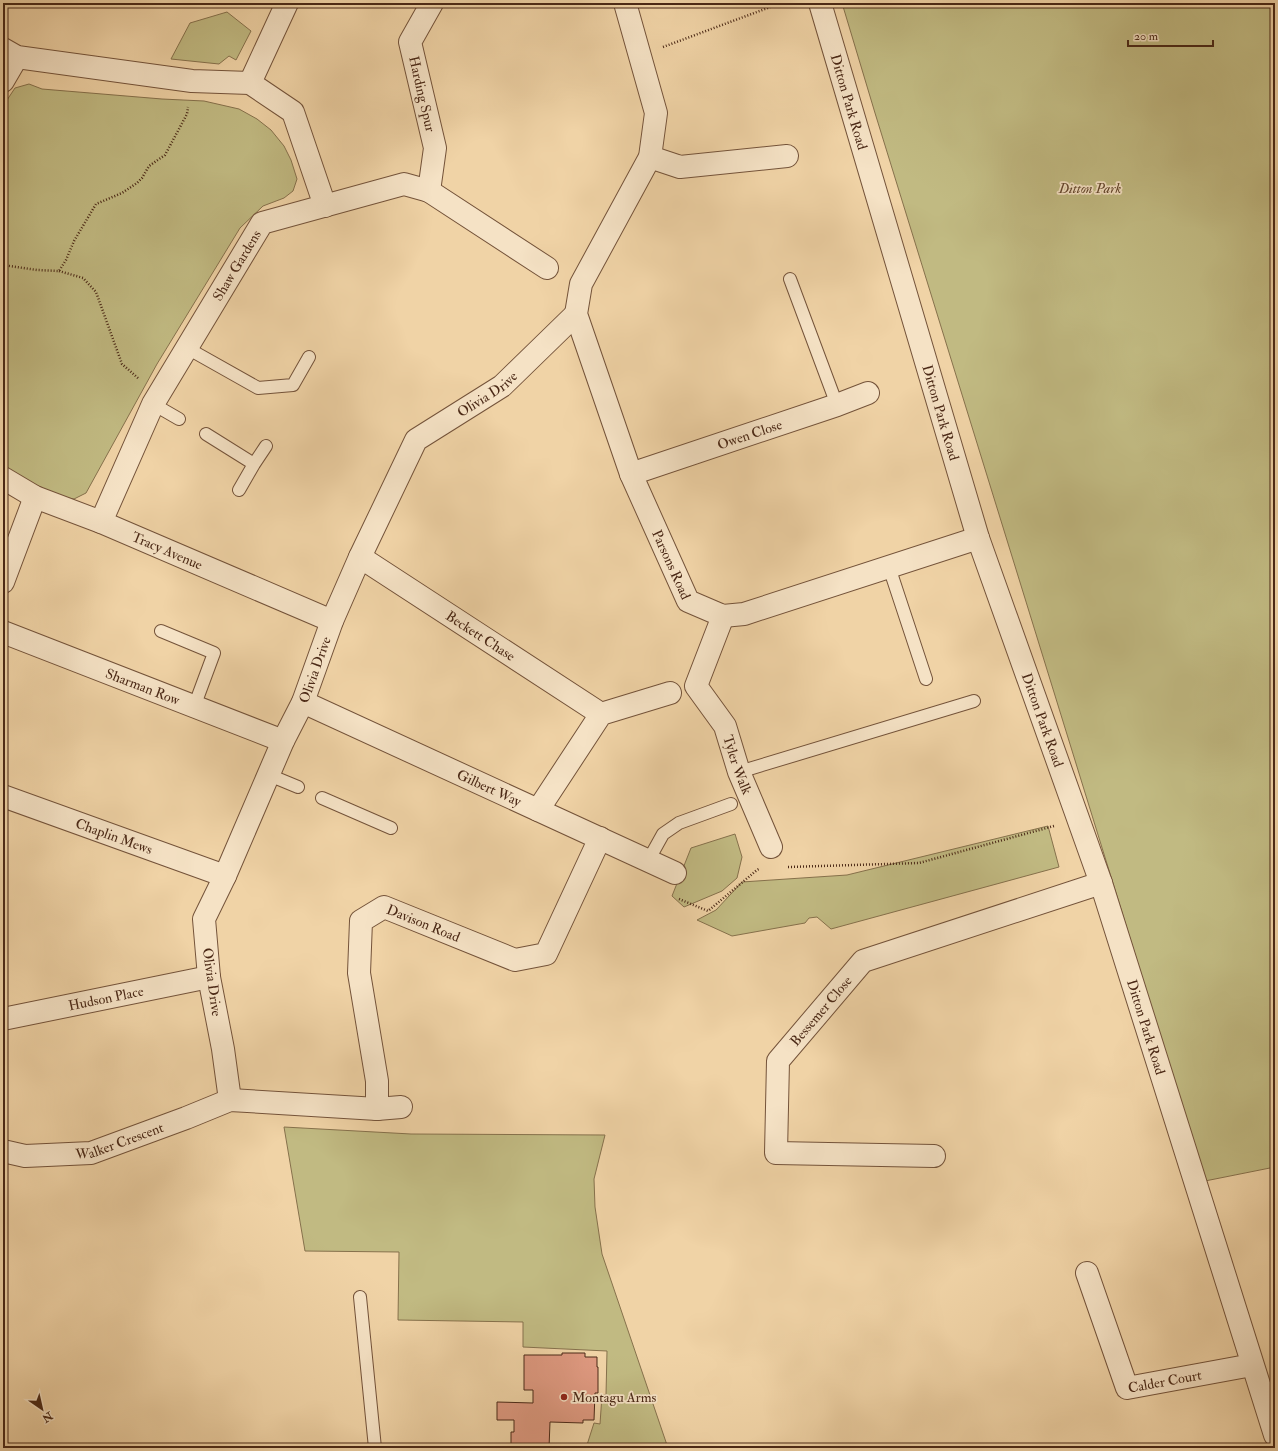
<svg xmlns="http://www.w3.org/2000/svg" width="1278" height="1451" viewBox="0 0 1278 1451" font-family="'IM FELL Double Pica',serif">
  <rect width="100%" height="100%" fill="#f0d3a6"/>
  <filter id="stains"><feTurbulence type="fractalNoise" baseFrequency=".005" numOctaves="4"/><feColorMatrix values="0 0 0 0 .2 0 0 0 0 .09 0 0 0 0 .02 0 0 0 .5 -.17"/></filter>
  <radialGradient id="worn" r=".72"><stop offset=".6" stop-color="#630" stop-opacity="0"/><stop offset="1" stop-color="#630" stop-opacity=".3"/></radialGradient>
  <path fill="#c1ba82" stroke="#86714c" d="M842,3H1275V1167L1205,1181L875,113Z
    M227,12L251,31L236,60L229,56L219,64L171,59L190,23Z
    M29,84L42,89L162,99L204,101L239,109L257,119L271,130L284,146L291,160L297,179L293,191L284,198L263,206L240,228L157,364L86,493L74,499L63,497L3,471V106L15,88Z
    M1048,826L1059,867L831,929L817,917L809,918L805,923L732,936L697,920L716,910L742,882L847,875Z
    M735,834L742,857L737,878L722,891L684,907L672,896L691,848Z
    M284,1127L411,1134L605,1135L594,1179L595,1207L602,1254L668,1448H586L594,1423L600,1424L602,1395H606L607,1351L523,1347V1322L398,1320L399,1252L305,1251Z"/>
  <path fill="#dd987f" stroke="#4a2816" d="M562,1353H585V1357H597V1367H598V1393H595L594,1420H583V1423L550,1422L549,1448H475L497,1446H511V1432H514V1420H497V1402L533,1403V1390H524V1355H562Z"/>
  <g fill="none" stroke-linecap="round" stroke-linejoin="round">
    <g stroke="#74533a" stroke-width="14">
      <path id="service" d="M790,279L837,405
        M187,348L258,388L293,385L309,357
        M153,404L179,419
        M206,434L254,464L239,490
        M254,464L266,446
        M889,567L926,679
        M161,631L214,653L194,707
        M739,772L974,701
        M269,775L298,787
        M322,798L391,828
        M648,861L663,834L679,823L731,804
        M360,1297L375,1448"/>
    </g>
    <g stroke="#74533a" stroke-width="24">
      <g id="minor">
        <path id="s1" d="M625,3L656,113L650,157L581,284L576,314L631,474L688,601L723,616L744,614L978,538"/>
        <path id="s2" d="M820,3L978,538L1101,883L1275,1435"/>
        <path d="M3,49L17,57L192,81L250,83L293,112L325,206"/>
        <path d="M3,81L17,57"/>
        <path d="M250,83L287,3"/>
        <path d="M650,157L680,167L787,156"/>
        <path d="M429,191L435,148L410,42L432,3"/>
        <path id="s3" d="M631,474L837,405L868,393"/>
        <path id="s4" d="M3,478L35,497L101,522L332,621"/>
        <path id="s5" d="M101,522L153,404L262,223L404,184L429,191L547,268"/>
        <path id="s6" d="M360,557L601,714"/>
        <path d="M3,582L35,497"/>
        <path id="s7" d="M723,616L696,686L725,726L739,772L771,847"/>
        <path id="s8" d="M3,632L283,741"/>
        <path id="s9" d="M303,702L675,873"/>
        <path id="s10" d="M3,796L225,876"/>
        <path d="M538,810L601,714L670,693"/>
        <path id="s11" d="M3,1019L209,977"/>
        <path id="s12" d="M230,1100L223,1049L209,977L204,919L225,876L283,741L303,702L332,621L360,557L416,440L502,386L576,314"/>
        <path id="s13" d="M377,1109V1081L359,973L361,921L384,907L515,960L546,954L600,838"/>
        <path id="s14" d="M3,1151L25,1156L91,1153L186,1118L230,1100L377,1109L401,1107"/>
        <path id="s15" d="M934,1156L776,1153L778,1061L863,961L1101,883"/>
        <path id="s16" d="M1087,1273L1127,1388L1252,1365"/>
      </g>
    </g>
    <path stroke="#4a2816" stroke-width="2.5" stroke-dasharray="1 2" stroke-linecap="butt" d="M663,47L781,3
      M3,265L37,270L59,271L66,260L74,241L96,204L122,193L137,183L142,178L149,166L165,155L187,114L188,107
      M59,271L83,278L96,292L122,364L139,379
      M788,867L919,863L1054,826
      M679,899L708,911L757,870L759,869"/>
    <use href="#service" stroke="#f5e2c5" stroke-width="12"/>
    <use href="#minor" stroke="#f5e2c5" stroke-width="22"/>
  </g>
  <circle fill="#8f2418" stroke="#f5e2c5" stroke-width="1.5" cx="564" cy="1397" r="4"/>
  <g text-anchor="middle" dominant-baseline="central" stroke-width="3.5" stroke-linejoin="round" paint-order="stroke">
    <g font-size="14" fill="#4a2816" stroke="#f5e2c5">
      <text transform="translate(422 94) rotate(77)">Harding Spur</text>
      <text stroke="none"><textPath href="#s2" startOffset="103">Ditton Park Road</textPath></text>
      <text stroke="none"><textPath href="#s5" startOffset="291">Shaw Gardens</textPath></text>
      <text stroke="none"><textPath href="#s12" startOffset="792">Olivia Drive</textPath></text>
      <text stroke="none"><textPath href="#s2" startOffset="427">Ditton Park Road</textPath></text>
      <text stroke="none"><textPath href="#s3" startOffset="125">Owen Close</textPath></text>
      <text stroke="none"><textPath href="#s4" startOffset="180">Tracy Avenue</textPath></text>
      <text stroke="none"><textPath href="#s1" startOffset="602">Parsons Road</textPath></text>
      <text stroke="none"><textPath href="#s6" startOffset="144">Beckett Chase</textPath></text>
      <text stroke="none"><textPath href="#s12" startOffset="456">Olivia Drive</textPath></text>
      <text stroke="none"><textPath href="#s8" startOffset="150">Sharman Row</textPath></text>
      <text stroke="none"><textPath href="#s2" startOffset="751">Ditton Park Road</textPath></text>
      <text stroke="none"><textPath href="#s7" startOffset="165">Tyler Walk</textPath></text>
      <text stroke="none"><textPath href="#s9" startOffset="205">Gilbert Way</textPath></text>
      <text stroke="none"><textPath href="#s10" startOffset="118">Chaplin Mews</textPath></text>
      <text stroke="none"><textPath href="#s13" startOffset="259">Davison Road</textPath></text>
      <text transform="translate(212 982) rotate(82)">Olivia Drive</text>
      <text stroke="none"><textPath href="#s11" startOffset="105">Hudson Place</textPath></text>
      <text stroke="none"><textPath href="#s15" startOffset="316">Bessemer Close</textPath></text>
      <text stroke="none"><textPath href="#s2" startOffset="1075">Ditton Park Road</textPath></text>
      <text stroke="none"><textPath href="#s14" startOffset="119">Walker Crescent</textPath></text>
      <text stroke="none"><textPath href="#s16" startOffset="160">Calder Court</textPath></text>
    </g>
    <g font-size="14" font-style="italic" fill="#62452c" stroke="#f5e2c5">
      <text x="1090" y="188">Ditton Park</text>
    </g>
    <g font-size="14" fill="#4a2816" stroke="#f5e2c5" text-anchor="start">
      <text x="572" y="1397">Montagu Arms</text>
    </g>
  </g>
  <rect width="1278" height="1451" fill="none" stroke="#f0d3a6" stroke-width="16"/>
  <rect x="4" y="4" width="1270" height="1443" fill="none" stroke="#4a2816" stroke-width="2"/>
  <rect x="8" y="8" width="1262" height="1435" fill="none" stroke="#4a2816"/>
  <g transform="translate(42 1409) rotate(146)" stroke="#f5e2c5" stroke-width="3" paint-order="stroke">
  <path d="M0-3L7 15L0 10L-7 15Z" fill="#4a2816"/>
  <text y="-6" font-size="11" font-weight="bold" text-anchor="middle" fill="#4a2816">N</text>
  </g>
  <path d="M1128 40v6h85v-6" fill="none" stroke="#4a2816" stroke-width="2"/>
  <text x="1134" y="40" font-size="12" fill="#4a2816" stroke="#f5e2c5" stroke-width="3" paint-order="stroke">20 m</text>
  <rect width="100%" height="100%" filter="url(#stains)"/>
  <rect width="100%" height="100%" fill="url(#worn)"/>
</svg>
